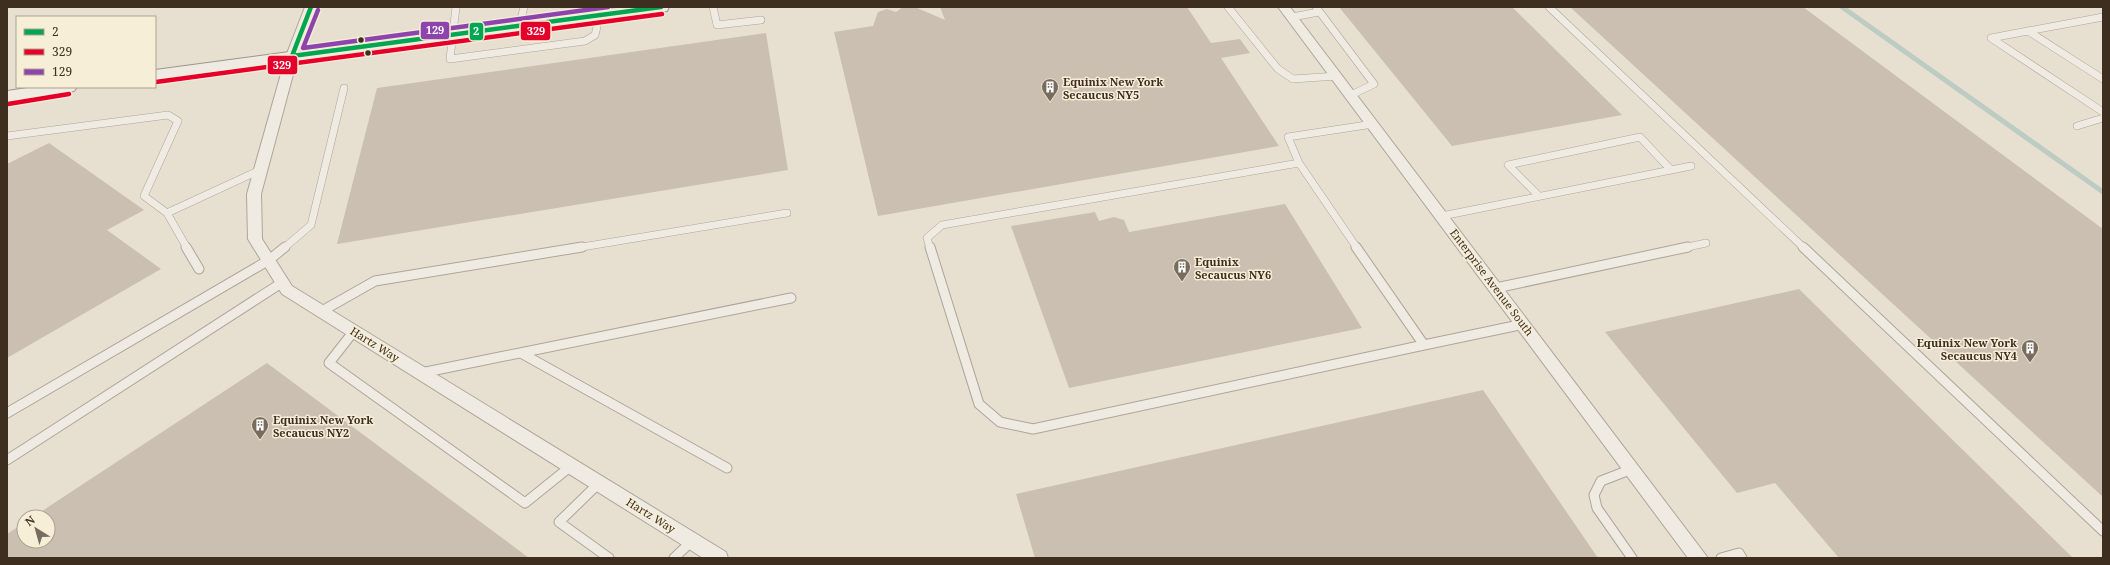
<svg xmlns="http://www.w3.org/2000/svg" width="2110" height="565" viewBox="0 0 2110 565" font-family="'Noto Serif',serif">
  <rect width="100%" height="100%" fill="#e7e0d1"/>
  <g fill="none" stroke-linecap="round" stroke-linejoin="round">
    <path stroke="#bcccc2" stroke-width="5" d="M1842,7L2103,192"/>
  </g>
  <path fill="#cbbfb2" d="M903,7H915L945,20L940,7H1187L1211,43L1240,39L1250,53L1221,58L1279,146L878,216L834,32L873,26L878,12L887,9L896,12Z
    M1339,7H1512L1622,115L1452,146Z
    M1570,7H1803L2103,229V497Z
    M766,33L788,170L337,244L377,88Z
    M49,143L144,210L107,230L161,269L7,358V164Z
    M1285,204L1362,328L1069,388L1011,226L1095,212L1099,221L1114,217L1124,220L1129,232Z
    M1799,289L2073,558H1839L1775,483L1737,493L1605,332Z
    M267,363L529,558H7V534L24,523V541H48V517H33Z
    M1483,390L1598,558H1035L1016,494Z"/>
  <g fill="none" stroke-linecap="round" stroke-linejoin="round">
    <g stroke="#ada599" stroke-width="8">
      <path id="lane-far1" d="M456,7L450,59L585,41L595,35L597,27L596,17
        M713,7L717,25L761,20
        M1228,7L1278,69L1293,79L1337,76
        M1316,7L1374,84L1351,95
        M1549,7L1804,248
        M1292,17L1319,12
        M2103,17L2028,31L2103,79
        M519,27L524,7
        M2028,31L1991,38L2103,112
        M2077,126L2103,118
        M7,136L168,115L178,121L144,196L167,213L260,170
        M1299,163L1288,137L1373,124
        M1539,196L1508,165L1640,137L1671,170
        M167,213L187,248
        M1442,216L1691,166
        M284,248L311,225L344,88
        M576,248L787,213
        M930,248L927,238L942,225L1299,163L1357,248
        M1683,248L1706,243"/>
    </g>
    <g stroke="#ada599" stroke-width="11">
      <path id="lane" d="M186,247L199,269
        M930,247L979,404L1000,422L1033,429L1424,345
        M1356,247L1424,345
        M1803,247L2103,531
        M1496,288L1688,247
        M322,311L375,281L582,247
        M354,331L329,363L525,503L571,466
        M1424,345L1524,324
        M521,353L727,468
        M421,373L791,298
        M7,413L269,260L285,247
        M7,460L283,282
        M1632,469L1601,481L1594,495L1597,508L1632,558
        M599,483L559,522L609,558
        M674,558L692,541
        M1721,558L1739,553L1742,558"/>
    </g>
    <g stroke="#ada599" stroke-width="2">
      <path id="street" d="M305,7H317L298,56L261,194L262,239L292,286L726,552L728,558H703L282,294L248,239L247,194L286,56Z
        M1278,7H1290L1708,558H1688Z"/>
    </g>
    <g stroke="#9c958a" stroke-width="2">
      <path id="secondary" d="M623,7H669L667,11L661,12L155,80V70Z
        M34,87H77L74,91L68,92L7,103V91Z"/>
    </g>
    <use href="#lane-far1" stroke="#efebe3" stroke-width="7"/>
    <use href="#lane" stroke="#efebe3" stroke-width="9"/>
    <use href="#street" fill="#efebe3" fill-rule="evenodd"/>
    <use href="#secondary" fill="#efebe3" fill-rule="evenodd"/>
    <g stroke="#f7eed8" stroke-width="7">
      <path id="bus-1" d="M292,56L661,7
        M292,56L311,7"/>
    </g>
    <g stroke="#f7eed8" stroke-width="7">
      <path id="bus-2" d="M156,82L662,14
        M8,104L69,94"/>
    </g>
    <g stroke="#f7eed8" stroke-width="7">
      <path id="bus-3" d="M318,10L303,48L608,7"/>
    </g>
    <use href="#bus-1" stroke="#00a651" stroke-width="4.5"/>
    <use href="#bus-2" stroke="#e4002b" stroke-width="4.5"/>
    <use href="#bus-3" stroke="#8e44ad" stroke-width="4.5"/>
  </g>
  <defs>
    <g id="building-pin" transform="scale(0.9)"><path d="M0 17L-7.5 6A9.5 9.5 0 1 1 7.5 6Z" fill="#786c5e" stroke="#f7eed8"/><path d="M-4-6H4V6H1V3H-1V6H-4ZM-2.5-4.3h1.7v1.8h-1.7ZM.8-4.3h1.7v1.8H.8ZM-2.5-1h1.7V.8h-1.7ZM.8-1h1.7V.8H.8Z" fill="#fff"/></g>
  </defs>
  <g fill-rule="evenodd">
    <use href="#building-pin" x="1050" y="87"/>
    <use href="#building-pin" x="1182" y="267"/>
    <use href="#building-pin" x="2030" y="348"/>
    <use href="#building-pin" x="260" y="425"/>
  </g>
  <g fill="#3d2e20" stroke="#f7eed8" stroke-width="1.5">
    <circle cx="361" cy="40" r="3.5"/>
    <circle cx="368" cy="53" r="3.5"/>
  </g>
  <g text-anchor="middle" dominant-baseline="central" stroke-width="3" stroke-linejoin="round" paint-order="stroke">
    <g font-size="11" font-weight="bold" fill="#3d2e20" stroke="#f7eed8" text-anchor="start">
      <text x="1063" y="81">Equinix New York<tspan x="1063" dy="13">Secaucus NY5</tspan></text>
      <text x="1195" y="261">Equinix<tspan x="1195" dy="13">Secaucus NY6</tspan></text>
      <text x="2017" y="342" text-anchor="end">Equinix New York<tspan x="2017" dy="13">Secaucus NY4</tspan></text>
      <text x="273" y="419">Equinix New York<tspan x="273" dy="13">Secaucus NY2</tspan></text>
    </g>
    <g font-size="11" fill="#3d2e20" stroke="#f7eed8">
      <text transform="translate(1492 282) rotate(53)">Enterprise Avenue South</text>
      <text transform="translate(375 344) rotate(32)">Hartz Way</text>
      <text transform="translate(651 515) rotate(32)">Hartz Way</text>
    </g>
  </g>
  <g stroke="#f7eed8" stroke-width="1.5">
    <rect x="420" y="21" width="30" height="19" rx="4" fill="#8e44ad"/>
    <rect x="520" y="21" width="31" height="20" rx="4" fill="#e4002b"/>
    <rect x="469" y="22" width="15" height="19" rx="4" fill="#00a651"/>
    <rect x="267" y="55" width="31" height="20" rx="4" fill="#e4002b"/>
  </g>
  <g font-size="11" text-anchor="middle" font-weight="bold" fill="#fff">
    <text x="435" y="34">129</text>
    <text x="536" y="35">329</text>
    <text x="476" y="35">2</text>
    <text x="282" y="69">329</text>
  </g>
  <rect width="2110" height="565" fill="none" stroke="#3d2e20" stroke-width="16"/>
  <rect x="16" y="16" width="140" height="72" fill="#f7eed8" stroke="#ada18e"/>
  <rect x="24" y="29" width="20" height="6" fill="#00a651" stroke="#ada18e"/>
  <text x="52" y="36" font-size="12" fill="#3d2e20">2</text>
  <rect x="24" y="49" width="20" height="6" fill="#e4002b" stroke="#ada18e"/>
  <text x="52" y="56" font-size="12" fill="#3d2e20">329</text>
  <rect x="24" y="69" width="20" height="6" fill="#8e44ad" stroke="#ada18e"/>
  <text x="52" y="76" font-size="12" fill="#3d2e20">129</text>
  <g transform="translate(36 529) rotate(323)"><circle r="19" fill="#f7eed8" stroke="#ada18e"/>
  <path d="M0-3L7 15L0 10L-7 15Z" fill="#786c5e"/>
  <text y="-6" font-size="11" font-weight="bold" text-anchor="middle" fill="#3d2e20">N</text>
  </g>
</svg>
